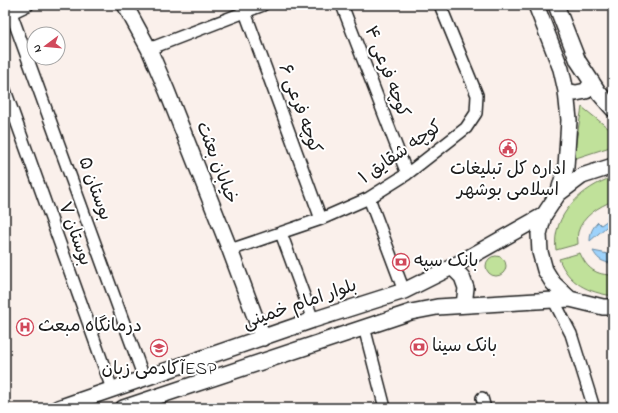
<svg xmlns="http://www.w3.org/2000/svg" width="618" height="413" viewBox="0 0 618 413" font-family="'Indie Flower','Playpen Sans Arabic',sans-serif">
  <rect width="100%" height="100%" fill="#faf0eb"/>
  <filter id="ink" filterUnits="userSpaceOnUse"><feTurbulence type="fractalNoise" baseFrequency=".025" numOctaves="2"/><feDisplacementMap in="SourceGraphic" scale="8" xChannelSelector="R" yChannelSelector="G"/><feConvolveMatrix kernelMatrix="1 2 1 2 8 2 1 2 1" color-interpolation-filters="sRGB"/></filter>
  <g filter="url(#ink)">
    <path fill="#c0e19a" stroke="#6e7e5b" d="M582,107L613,132V146L573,159Z
      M613,177V201C599,206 582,217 578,232C577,236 578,240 578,244L556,250C551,215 583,187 613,177Z
      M580,253C587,269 596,275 613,275V296C588,292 569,284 559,259Z
      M486 266a10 10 0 1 1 20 0a10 10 0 1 1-20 0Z"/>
    <path fill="#9dd2fb" stroke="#6989a2" d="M613,214V221L590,241C590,233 592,228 598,222L601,225L608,220L607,217Z
      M593,251L613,255V260H610L609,263C600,261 597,258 593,251Z"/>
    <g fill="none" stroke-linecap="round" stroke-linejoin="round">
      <g stroke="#1c1c1c" stroke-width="14">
        <path id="street" d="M241,5L245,12L321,219
          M342,5L407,174
          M11,13L144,378
          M5,16L28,5
          M149,49L263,5
          M5,90L112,389
          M369,198L404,291
          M281,233L313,320
          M230,250L321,219L369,198L407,174L466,128L476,113L477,95L440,5
          M553,299L571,334L594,408
          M364,327L385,408
          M482,398L485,408"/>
      </g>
      <g stroke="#1c1c1c" stroke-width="18">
        <path id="secondary" d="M125,5L149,49L167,91L230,250L263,338
          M536,5L561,69L566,91L569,120L566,167L558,194
          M556,5L578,61L599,93L613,109
          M566,91L576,93L586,91L592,82
          M613,166L582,176L558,194L544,215L539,234L540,252L545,270L553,283L570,299L603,307H613
          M452,267L462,277L466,288L464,305
          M58,408L313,320L404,291L452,267L544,215
          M123,408L411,312L437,307L570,299"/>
      </g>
      <use href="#street" stroke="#fff" stroke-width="11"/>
      <use href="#secondary" stroke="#fff" stroke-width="15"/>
    </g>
  </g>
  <defs>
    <g id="civic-ring" transform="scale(0.9)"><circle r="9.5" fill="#fff" stroke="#d1495b" stroke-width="1.5"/><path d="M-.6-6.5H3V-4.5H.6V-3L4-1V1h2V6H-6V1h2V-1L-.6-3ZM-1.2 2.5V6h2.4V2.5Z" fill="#d1495b"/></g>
    <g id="bank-ring" transform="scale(0.9)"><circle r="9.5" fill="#fff" stroke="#d1495b" stroke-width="1.5"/><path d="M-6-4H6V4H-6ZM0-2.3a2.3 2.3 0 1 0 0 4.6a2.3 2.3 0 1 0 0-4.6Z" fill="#d1495b"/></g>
    <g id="hospital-ring" transform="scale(0.9)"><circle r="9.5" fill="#fff" stroke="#d1495b" stroke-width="1.5"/><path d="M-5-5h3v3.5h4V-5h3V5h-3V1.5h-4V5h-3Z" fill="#d1495b"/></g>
    <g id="school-ring" transform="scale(0.9)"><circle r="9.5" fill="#fff" stroke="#d1495b" stroke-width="1.5"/><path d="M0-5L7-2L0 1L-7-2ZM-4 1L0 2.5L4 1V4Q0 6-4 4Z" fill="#d1495b"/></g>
  </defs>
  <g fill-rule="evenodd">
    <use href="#civic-ring" x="508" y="148"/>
    <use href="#bank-ring" x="401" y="262"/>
    <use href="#hospital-ring" x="25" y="327"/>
    <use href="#bank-ring" x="419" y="347"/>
    <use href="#school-ring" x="159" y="348"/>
  </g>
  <g text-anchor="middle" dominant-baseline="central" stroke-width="4" stroke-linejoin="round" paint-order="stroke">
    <g font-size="18" fill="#1c1c1c" stroke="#fff">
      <text transform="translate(386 72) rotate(69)">کوچه فرعی ۴</text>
      <text transform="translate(299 109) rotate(70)">کوچه فرعی ۶</text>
      <text transform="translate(401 153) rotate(-35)">کوچه شقایق ۱</text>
      <text transform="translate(216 163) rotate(69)">خیابان بعثت</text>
      <text transform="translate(94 189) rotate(70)">بوستان ۵</text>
      <text transform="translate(74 234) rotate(70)">بوستان ۷</text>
      <text transform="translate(300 305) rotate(-19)">بلوار امام خمینی</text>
    </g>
    <g font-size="18" fill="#1c1c1c" stroke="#fff" text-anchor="start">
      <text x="508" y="170" text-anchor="middle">اداره کل تبلیغات<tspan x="508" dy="21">اسلامی بوشهر</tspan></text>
      <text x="414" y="262">بانک سپه</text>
      <text x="38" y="327">درمانگاه مبعث</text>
      <text x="432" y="347">بانک سینا</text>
      <text x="159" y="370" text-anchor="middle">آکادمی زبانESP</text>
    </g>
  </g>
  <rect width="618" height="413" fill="none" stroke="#fff" stroke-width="20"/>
  <rect x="10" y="10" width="598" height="393" fill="none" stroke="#1c1c1c" stroke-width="1.5" filter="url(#ink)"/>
  <g transform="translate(46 46) rotate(254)"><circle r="19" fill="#ffffff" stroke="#a4a4a4"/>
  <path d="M0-3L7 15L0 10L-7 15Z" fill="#d1495b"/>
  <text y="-6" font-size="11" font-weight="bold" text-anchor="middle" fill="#1c1c1c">N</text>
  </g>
</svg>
